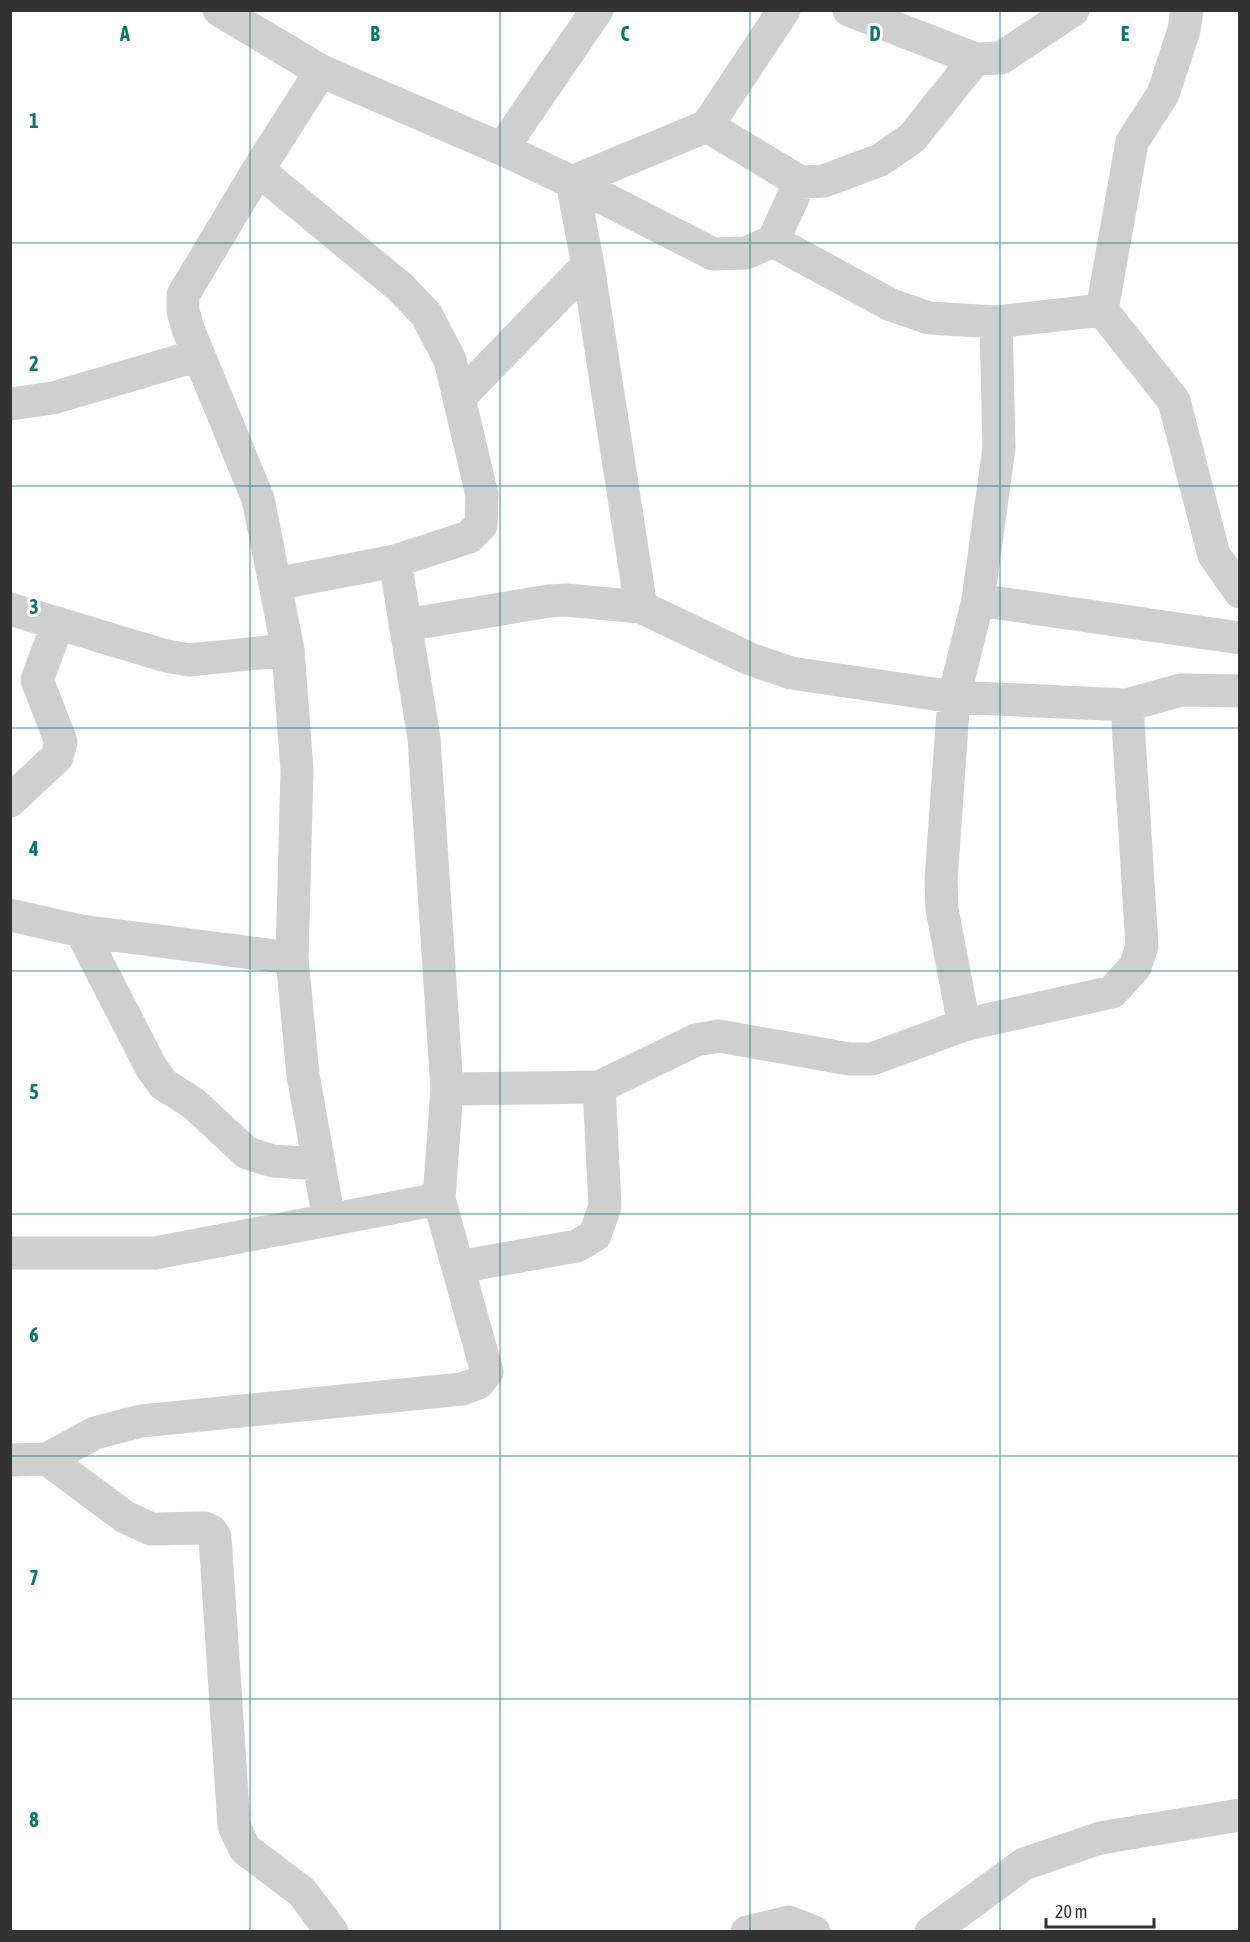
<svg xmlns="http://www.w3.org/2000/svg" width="1250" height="1942" viewBox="0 0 1250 1942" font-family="'Asap Condensed',sans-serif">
  <rect width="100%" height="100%" fill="#fff"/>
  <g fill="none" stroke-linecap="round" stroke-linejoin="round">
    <path stroke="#cfcfcf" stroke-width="33" d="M219,10L321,71L502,149L572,182L713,254L746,253L773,241L800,182
      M849,10L975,59L1001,58L1073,10
      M1187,10L1184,30L1163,94L1132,142L1102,310L1174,401L1214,555L1240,592
      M321,71L258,170L183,295V311L188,329L258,499L288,650L297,770L292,958L303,1075L329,1220
      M707,126L800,182L824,181L880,160L912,138L975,59
      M502,149L597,10
      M258,170L400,287L426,314L450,360L482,495L481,525L469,537L395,561L275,584
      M572,182L588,265L641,607
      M572,182L707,126L784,10
      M773,241L891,305L929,318L996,322L1102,310
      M459,398L588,265
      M10,404L53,398L199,355
      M978,600L1240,638
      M10,609L166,656L189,660L288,650
      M405,625L549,601L566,600L641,607L750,659L791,673L954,697L1127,705L1181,690L1240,691
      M10,801L57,757L61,742L37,680L58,623
      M10,915L81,931L292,958
      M81,931L151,1067L163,1084L193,1103L247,1153L273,1161L319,1164
      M964,1025L942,909L941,880L954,697L978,600L999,448L996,322
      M447,1089L599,1087L696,1040L719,1036L849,1059H872L964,1025L1112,992L1135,967L1142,946L1127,705
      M10,1253H155L439,1199
      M458,1267L577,1246L595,1235L605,1206L599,1087
      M47,1459L125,1517L151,1529L205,1528L211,1531L215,1537L234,1826L245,1849L302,1892L332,1932
      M10,1460L47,1459L95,1433L141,1421L462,1389L478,1383L487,1372L439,1199L447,1089L424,738L395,561
      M747,1932L789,1922L814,1932
      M931,1932L1024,1864L1100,1838L1240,1815"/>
  </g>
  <path fill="none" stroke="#0f766e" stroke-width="1.5" stroke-opacity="0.55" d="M250,10V1932M500,10V1932M750,10V1932M1000,10V1932M10,243H1240M10,486H1240M10,728H1240M10,971H1240M10,1214H1240M10,1456H1240M10,1699H1240"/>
  <g font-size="20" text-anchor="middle" font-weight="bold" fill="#0f766e" stroke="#fff" stroke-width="6" stroke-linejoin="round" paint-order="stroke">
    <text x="125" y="41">A</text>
    <text x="375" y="41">B</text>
    <text x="625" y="41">C</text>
    <text x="875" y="41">D</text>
    <text x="1125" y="41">E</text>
    <text x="34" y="128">1</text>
    <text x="34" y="371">2</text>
    <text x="34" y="614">3</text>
    <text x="34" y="856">4</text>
    <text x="34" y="1099">5</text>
    <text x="34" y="1342">6</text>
    <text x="34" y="1585">7</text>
    <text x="34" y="1827">8</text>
  </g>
  <rect width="1250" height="1942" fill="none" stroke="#323232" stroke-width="24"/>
  <path d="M1046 1918v9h108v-9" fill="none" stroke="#323232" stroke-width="3"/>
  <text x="1055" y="1918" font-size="18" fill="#323232" stroke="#ffffff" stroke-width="4.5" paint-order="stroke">20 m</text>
</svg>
